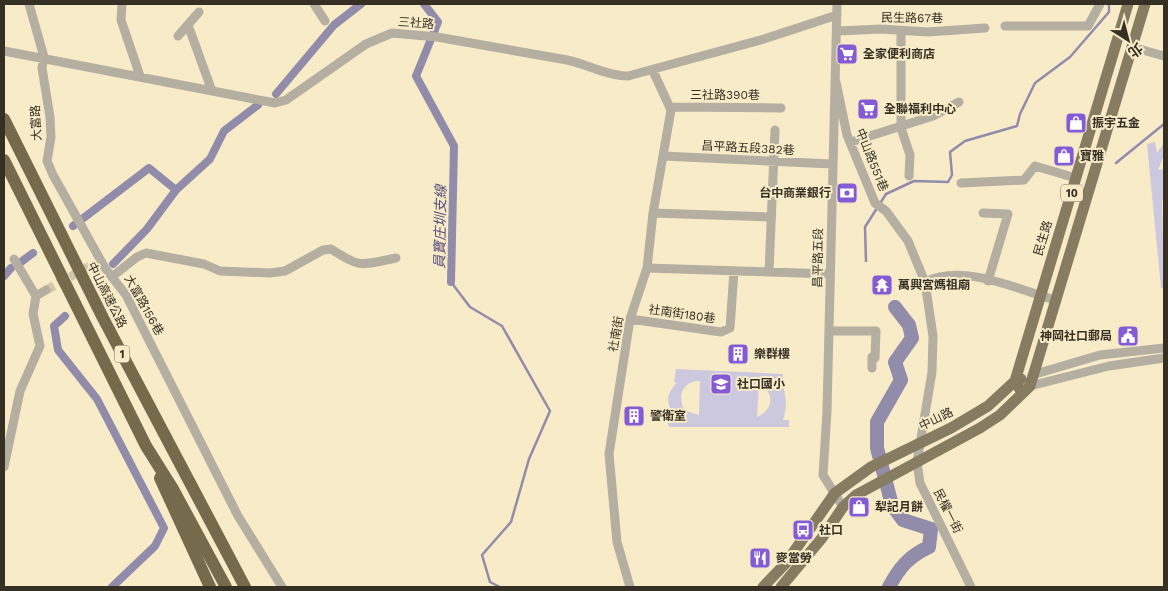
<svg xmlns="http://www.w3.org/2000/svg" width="1168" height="591" viewBox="0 0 1168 591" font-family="'Work Sans','Noto Sans TC',sans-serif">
  <rect width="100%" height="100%" fill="#f8ebc8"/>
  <path fill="#ccc8dd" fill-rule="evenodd" d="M1155,142L1157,153L1164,143V155L1158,170L1164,169V199L1162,200L1164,288H1161L1147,144Z
    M676,369L783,374C782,395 790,398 783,420H789V427H669L667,419H676C668,404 663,397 677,383L674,382ZM700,381L699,415L684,410C677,395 683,381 700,381ZM759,384C775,392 774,410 757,417Z"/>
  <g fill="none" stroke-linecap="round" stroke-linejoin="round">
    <path stroke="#928cab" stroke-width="2.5" d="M1116,163L1164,124
      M866,261L865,227L886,194L914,181L948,182L952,175L950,152L965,141L1017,126L1020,114L1035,83L1070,57L1109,12V4
      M451,282L470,307L502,326L550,411L529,459L511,522L482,555L490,582L500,587"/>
    <path stroke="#928cab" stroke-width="8" d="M424,4L438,22L416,76L454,146L451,282
      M276,94L334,25L361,4
      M73,226L149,168L176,190
      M21,262L33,253
      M113,264L147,229L176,190L210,159L224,131L258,105
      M4,276L11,268
      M65,316L54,326L58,350L97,399L164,528L155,546L112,587"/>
    <path stroke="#928cab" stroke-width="14" d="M889,587C899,568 909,556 929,547L931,529L903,520L892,505L877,448V422L901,380L895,362L912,338L909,325L895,307"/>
    <path stroke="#d1c6a7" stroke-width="9" stroke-dasharray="9 4.5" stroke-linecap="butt" d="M46,290L92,265"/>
    <path stroke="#b4afa0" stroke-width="9" d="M29,4L44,57L42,68L50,117L51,137L47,161L53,175L105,268L126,295L238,516L282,587
      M122,4L121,20L140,76
      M314,4L325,21
      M837,4L827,411L823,475L843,507
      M188,25L212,91
      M1005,26H1088L1100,4
      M838,31L881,29L928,32L985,28
      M901,31V128L910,155L909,176
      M178,36L199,12
      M1132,47L1164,56
      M4,51L275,103L286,100L366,44L392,33L437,37L567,60C587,64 607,76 628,76L764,39L837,15
      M836,82L847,135L875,203L886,211L908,241L925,282L933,336L932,372L917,462L920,483L971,587
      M670,107L781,108
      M851,142L933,116L959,102
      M663,156L832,164
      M961,183L1024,180L1035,166L1076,178
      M653,213L771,217
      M983,213L1008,214L988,281
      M647,268L653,213L671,110L653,71
      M769,272L775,130
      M113,276L137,257L146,253L204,264L220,271L270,273L285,271L323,250L331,249C362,269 360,265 396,258
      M925,282C964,263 1016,289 1055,300
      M36,296L46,290
      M630,319L721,332L730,328L734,271
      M829,331H876L875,358L872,357V368
      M1032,375L1100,355L1164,348
      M1030,386L1109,366L1164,358
      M4,467L20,391L40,346L33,314L36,296L14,259
      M630,587L617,542L609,454L630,319L647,268L830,274"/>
    <path stroke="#867c61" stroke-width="11" d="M1022,393L1015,381L1128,4
      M763,587L786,563L835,493L871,467L951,428L988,406L1015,381L1021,379
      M781,587L822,538L843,507L856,495L980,428L1000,415L1030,386L1145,4"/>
    <path stroke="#756a4b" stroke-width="12" d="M4,119L103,318L245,587
      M4,160L146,446L173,489L226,587
      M160,478L210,587"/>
  </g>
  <defs>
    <g id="supermarket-square" transform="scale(1.125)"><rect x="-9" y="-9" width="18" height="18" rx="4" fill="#825bd5" stroke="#f8ebc8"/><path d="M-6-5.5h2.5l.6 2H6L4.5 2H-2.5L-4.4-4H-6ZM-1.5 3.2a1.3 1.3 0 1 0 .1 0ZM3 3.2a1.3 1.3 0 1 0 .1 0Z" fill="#fff"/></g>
    <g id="shop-square" transform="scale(1.125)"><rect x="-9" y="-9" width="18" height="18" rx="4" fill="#825bd5" stroke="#f8ebc8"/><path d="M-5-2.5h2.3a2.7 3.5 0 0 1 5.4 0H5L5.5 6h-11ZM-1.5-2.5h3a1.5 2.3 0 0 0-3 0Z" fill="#fff"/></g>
    <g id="bank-square" transform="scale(1.125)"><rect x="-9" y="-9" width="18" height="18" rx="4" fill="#825bd5" stroke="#f8ebc8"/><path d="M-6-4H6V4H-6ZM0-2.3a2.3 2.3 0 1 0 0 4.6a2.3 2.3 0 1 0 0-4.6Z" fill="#fff"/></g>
    <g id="temple-square" transform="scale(1.125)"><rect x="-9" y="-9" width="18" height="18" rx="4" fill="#825bd5" stroke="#f8ebc8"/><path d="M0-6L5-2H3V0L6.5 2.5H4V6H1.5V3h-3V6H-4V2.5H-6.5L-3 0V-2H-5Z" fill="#fff"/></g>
    <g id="civic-square" transform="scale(1.125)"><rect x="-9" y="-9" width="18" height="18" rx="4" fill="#825bd5" stroke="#f8ebc8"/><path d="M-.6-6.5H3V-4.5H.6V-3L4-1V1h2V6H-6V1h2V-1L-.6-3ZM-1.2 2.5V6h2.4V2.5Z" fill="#fff"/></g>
    <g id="building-square" transform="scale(1.125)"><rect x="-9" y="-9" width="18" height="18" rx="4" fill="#825bd5" stroke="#f8ebc8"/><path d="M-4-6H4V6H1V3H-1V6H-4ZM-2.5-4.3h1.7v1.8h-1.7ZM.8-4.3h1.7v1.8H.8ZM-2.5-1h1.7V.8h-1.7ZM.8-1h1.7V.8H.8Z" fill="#fff"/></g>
    <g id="school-square" transform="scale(1.125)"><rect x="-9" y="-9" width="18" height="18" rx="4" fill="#825bd5" stroke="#f8ebc8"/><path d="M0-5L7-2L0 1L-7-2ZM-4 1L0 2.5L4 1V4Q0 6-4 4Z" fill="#fff"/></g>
    <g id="bus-square" transform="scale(1.125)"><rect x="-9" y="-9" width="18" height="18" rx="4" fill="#825bd5" stroke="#f8ebc8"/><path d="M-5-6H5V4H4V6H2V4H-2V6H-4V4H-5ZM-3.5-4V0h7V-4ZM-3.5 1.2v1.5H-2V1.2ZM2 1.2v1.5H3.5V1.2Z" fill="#fff"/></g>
    <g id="restaurant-square" transform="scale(1.125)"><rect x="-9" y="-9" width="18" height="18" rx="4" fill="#825bd5" stroke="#f8ebc8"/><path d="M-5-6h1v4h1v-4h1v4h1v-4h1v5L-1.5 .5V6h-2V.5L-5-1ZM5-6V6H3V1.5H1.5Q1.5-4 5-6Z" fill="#fff"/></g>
  </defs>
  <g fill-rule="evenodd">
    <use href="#supermarket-square" x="847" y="54"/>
    <use href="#supermarket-square" x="868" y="109"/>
    <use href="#shop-square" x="1076" y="123"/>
    <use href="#shop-square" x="1064" y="156"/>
    <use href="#bank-square" x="847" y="193"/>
    <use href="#temple-square" x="882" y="285"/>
    <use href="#civic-square" x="1128" y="336"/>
    <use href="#building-square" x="738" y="354"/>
    <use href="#school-square" x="721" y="384"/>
    <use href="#building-square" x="634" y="416"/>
    <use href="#shop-square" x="859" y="507"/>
    <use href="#bus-square" x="803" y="530"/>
    <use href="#restaurant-square" x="760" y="558"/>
  </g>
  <g text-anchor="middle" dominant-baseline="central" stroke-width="4" stroke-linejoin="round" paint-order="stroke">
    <g fill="#f8ebc8" stroke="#706854" stroke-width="1">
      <rect x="1061" y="184.5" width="22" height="17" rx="4"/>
      <rect x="114.5" y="345.5" width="15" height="17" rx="4"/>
    </g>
    <g font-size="11" font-weight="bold" fill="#353023">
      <text x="1072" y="193">10</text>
      <text x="122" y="354">1</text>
    </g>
    <g font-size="12" fill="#353023" stroke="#f8ebc8">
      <text transform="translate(912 18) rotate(1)">民生路67巷</text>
      <text transform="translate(416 23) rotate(4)">三社路</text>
      <text x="725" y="95">三社路390巷</text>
      <text transform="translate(36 123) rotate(-93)">大富路</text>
      <text transform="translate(748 148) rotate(3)">昌平路五段382巷</text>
      <text transform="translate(872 160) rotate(68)">中山路551巷</text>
      <text transform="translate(1043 238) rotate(-73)">民生路</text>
      <text transform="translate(818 258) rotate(-89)">昌平路五段</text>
      <text transform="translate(107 295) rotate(63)">中山高速公路</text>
      <text transform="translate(144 305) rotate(61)">大富路156巷</text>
      <text transform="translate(682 314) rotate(8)">社南街180巷</text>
      <text transform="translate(616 334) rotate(-80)">社南街</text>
      <text transform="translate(936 419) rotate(-26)">中山路</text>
      <text transform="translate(948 511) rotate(63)">民權一街</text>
    </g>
    <g font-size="12" font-weight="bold" fill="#353023" stroke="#f8ebc8" text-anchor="start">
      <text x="863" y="54">全家便利商店</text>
      <text x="884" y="109">全聯福利中心</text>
      <text x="1092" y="123">振宇五金</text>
      <text x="1080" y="156">寶雅</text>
      <text x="831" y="193" text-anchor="end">台中商業銀行</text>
      <text x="898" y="285">萬興宮媽祖廟</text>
      <text x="1112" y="336" text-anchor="end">神岡社口郵局</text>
      <text x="754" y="354">樂群樓</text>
      <text x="737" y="384">社口國小</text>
      <text x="650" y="416">警衛室</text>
      <text x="875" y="507">犁記月餅</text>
      <text x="819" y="530">社口</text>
      <text x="776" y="558">麥當勞</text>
    </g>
    <g font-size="14" font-style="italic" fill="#5b4f7e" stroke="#f8ebc8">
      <text transform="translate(440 227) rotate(-89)">員寶庄圳支線</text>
    </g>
  </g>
  <rect width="1168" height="591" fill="none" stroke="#353023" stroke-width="10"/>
  <g transform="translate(1128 40) rotate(144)" stroke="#f8ebc8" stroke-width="4" paint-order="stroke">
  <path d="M0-4L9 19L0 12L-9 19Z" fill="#353023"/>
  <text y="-8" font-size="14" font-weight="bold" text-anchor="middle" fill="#353023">北</text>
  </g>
</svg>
